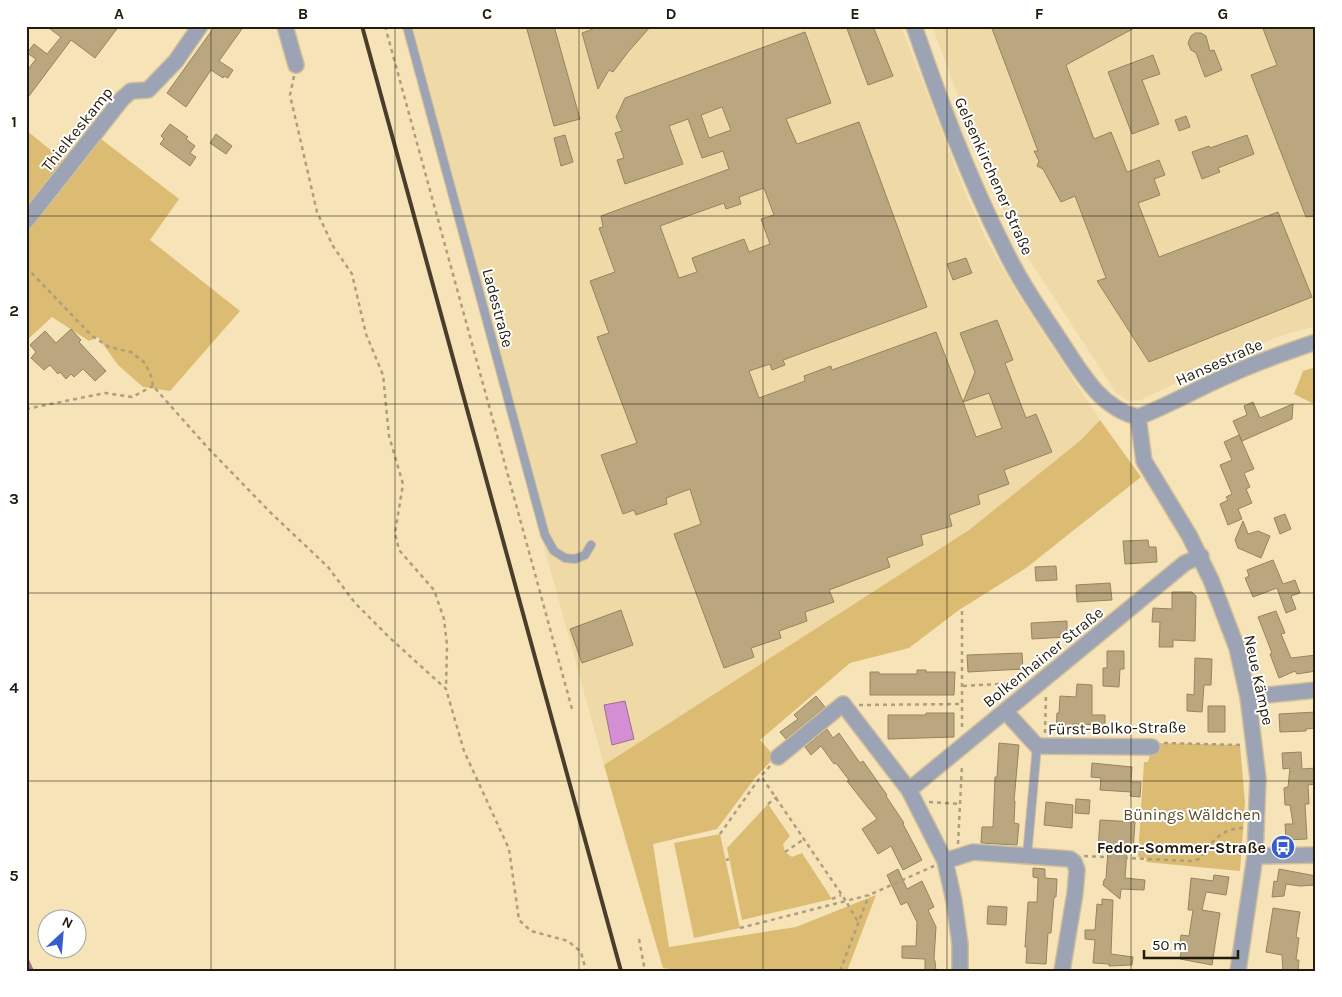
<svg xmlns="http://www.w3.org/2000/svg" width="1342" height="997" viewBox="0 0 1342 997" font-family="Karla,sans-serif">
  <rect width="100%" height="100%" fill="#f6e3b8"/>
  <path fill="#efd9a7" d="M401,26H901L967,197L988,243L1017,293L1100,420L1081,440L969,530L604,765Z
    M932,26H1316V326L1277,337L1206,368L1141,400L1129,401L1117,394L1024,252L1004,211L978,150Z"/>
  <path fill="#dcbb72" d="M26,130L76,171L101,139L179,199L150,240L240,311L170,391L143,387L118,365L98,337L89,341L52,317L26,341Z
    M1316,367V405L1294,394L1303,371Z
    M1100,420L1141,477L1026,568L959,610L909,648L850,663L760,740L775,757L755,778L717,829L653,844L669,947L796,927L876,895L847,971H684L663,968L604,765L969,530L1081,440Z
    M1159,743L1240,745L1245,803L1240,871L1146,862V858L1138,857L1144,762H1148L1150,755L1159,750Z
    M768,804L790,836L783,844L785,852L792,857L802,853L832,899L742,920L727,848Z
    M720,834L740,928L694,938L674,843Z"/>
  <path fill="#d48ed4" stroke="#9f6c98" d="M625,701L634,739L612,745L604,705Z"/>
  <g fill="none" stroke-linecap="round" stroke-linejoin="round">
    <path stroke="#9f6c98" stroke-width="4" d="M26,958L32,971"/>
  </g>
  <path fill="#baa77f" stroke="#96845d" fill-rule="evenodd" d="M46,26H119L95,58L71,40L26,100V72L36,59L27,53L34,44L47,54L61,37Z
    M215,26H244L219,61L233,70L228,78L224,76L223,78L211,70L186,107L167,93Z
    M526,26H554L580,119L554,126Z
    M592,26H651L628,52L613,72L609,70L598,89L582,33L593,29Z
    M846,26H873L893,76L868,85Z
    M991,26H1138L1066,65L1094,139L1111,132L1127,172L1159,160L1165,175L1154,179L1160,195L1138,203L1159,257L1278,212L1312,297L1149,362L1097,281L1106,278L1075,196L1061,202L1043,169L1037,166L1039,161L1034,151H1038Z
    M1262,26H1316V216L1306,217L1251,75L1277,65Z
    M805,32L831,103L786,119L797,144L859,122L927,307L783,360L785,365L772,370L770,364L749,371L759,398L805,381L804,376L831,366L832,370L936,332L963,402L975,372L960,333L997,320L1013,360L1005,363L1026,418L1036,414L1052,452L1004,470L1009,484L978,495L980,504L949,515L952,526L921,535L923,545L887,558L890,567L829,590L834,602L805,612L807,621L779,631L781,638L751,648L754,657L724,668L674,534L701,524L690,489L666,498L667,504L636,515L634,510L623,514L601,455L637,443L597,337L609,333L590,281L615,272L599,228L603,227L601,216L729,169L723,151L702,158L688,119L669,126L683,164L625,184L617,160L624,158L615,133L622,131L616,117L625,98ZM722,107L731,130L709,138L701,115ZM764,188L774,215L761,219L770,244L749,252L744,239L692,258L697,272L679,278L660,226L724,203L726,209L741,204L739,197ZM989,393L1002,428L976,437L963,402Z
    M1195,33H1201L1206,36L1210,51L1214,50L1222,70L1205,77L1196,53L1191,50L1188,43L1191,36Z
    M1153,55L1160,74L1142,80L1159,124L1132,134L1108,72Z
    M1186,116L1190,127L1179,131L1175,120Z
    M170,124L188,137L186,139L195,146L190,153L196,157L190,166L160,144L164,139L161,136Z
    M216,134L232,146L226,154L210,143Z
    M565,135L573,162L561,166L554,138Z
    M1247,135L1254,154L1218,168L1220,172L1202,179L1192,152L1209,146L1210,148Z
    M966,258L972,273L953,280L947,264Z
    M71,329L81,340L79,342L106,371L95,381L83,369L74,377L71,374L66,379L60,372L58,374L50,365L44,370L31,358L36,352L30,345L45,331L56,343Z
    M1253,402L1260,418L1293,404L1292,419L1242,441L1233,421L1247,415L1244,406Z
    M1239,435L1254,469L1244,473L1250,487L1246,489L1252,503L1238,509L1242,519L1228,525L1220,504L1228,500L1226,497L1232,494L1220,465L1232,460L1224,442Z
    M1285,514L1291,529L1280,534L1274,518Z
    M1243,521L1248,534L1258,531L1270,536L1261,558L1238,548L1235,540Z
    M1148,540L1149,547H1156L1157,562L1125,564L1123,541Z
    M1273,560L1283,584L1295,580L1300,593L1291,596L1296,609L1286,613L1277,588L1253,597L1245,578L1249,576L1247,570Z
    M1056,566L1057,580L1036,581L1035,567Z
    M1110,583L1112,600L1077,602L1076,585Z
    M1172,592H1192L1196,596L1195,641L1173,640V647H1159L1160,622H1152L1153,608L1172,609Z
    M621,610L633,645L582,663L570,629Z
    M1276,611L1285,633L1281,634L1291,658L1316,655V671L1297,674L1295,671L1279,678L1270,654L1272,653L1258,617Z
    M1067,621V637L1032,639L1031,623Z
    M1107,651H1124V669H1120L1119,687L1103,686V668H1107Z
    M1022,653L1023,669L968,672L967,655Z
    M1195,658L1212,659L1211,685H1204L1202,712L1187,711V694L1194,695Z
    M917,670H926V672H955L954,695H870V672H879V674H917Z
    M1077,684L1092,685V715H1105V725L1073,724V732L1056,731L1057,713H1059L1060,696L1076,697Z
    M816,696L825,707L786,739L780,732L798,719L794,715Z
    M1208,706H1225V732H1208Z
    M1316,712V728L1306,729V731L1280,732L1279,714Z
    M926,713H954V737L888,739V715H926Z
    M827,729L833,738L839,733L860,763L863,761L887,795L886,796L904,823L903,824L922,860L903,870L891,846L878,854L862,829L877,819L847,781L849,780L836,763L834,764L821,746L811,755L805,747Z
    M999,743L1019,745L1014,801H1015L1014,823L1019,824L1017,845L981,843L982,827H993L995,777H997Z
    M1301,752L1302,769L1316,768V784L1308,785L1309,804H1305L1307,839L1286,840L1285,824H1293L1290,805H1285L1284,788L1288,787L1290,768L1283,769L1282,753Z
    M1092,763L1132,767L1131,782H1141L1140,797L1130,796L1131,792L1100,790L1101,778L1091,777Z
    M1076,799L1090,800L1089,814L1075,813Z
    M1046,802L1073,805L1072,828L1044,825Z
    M1100,820L1135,822L1133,852L1127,851L1125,878L1145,880L1144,890L1121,889L1120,899L1103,885L1104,880L1106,878L1108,850L1098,849Z
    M1033,868L1045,869V878L1057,879L1056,897H1054L1051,933H1048L1046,964L1026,963L1027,947H1025L1028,902H1037L1038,878L1033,877Z
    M898,869L907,889L922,881L934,907L928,910L936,927L934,959L935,961L936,971H925V959L902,958V946H916L917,922L907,902L901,905L887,875Z
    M1279,869L1316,876V885L1300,886L1286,884L1284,896L1272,897L1274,881L1277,882Z
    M1214,875L1229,877L1226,895L1206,892L1202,910L1220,913L1212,965L1180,959L1181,952L1179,949L1181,935L1189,936L1193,910H1188L1191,878L1213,881Z
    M1102,899L1113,900L1111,954L1133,957L1132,965L1109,966V964L1093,963L1095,940L1085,939V930H1095L1097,904L1102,905Z
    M988,906L1007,907L1006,925L987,924Z
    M1273,908L1300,912L1296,937L1299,938L1296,960H1299L1298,971H1283L1282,955L1266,952Z"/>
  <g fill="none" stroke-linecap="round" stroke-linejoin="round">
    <g stroke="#d0bf99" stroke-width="10">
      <path id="service" d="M407,26L545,535L554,551L565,558L575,559L585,555L591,545
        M1027,856L1037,746"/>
    </g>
    <g stroke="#d0bf99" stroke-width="18">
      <path id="minor" d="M285,26L296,65
        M914,26C940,101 968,177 1004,248C1019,280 1040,310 1059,339C1080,370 1099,408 1138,417
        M26,221L122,99L131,91L148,90L176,61L200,26
        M1138,417L1144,461L1189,535L1211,580L1237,648L1248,697L1258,778L1255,856L1238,971
        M1138,417C1170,405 1198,388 1229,375C1257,362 1286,352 1316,342
        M1248,697L1316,690
        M1005,711L1037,746L1152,747
        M778,757L843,704L909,790
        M1255,856L1316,855
        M945,861L973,852L1070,859L1074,862L1077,870L1075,893L1062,971
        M960,971V944L954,901L945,861L909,790L1185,563L1201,556"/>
    </g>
    <path stroke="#ae9e7d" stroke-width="2.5" stroke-dasharray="4 4" stroke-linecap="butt" d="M385,26L572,709
      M294,76L290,95L317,212L333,246L352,274L366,334L383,375L389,436L403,484L395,533L399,550L434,590L444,619L447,645L446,689
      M26,267L92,336L109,347L131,352L145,363L151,376L153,386L208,448L270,512L328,567L355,603L390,638L446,689L464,751L509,849L519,920L531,931L568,941L581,952L586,971
      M26,409L105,393L132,397L153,386
      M962,611V729
      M963,686L1016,683
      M859,705L963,704
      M1045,733L1046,693
      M1164,743L1241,745
      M770,766L761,776L846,901L869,895L934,866
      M929,802L960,804
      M768,804L777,797
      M720,834L761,776
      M958,844L962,765
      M785,852L804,839
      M1084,856L1190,861L1200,859C1210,843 1222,828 1243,828
      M726,860L729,859
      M832,899L841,895
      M740,928L846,901L859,924
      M639,939L645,971
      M840,971L869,895"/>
    <use href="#service" stroke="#9ba3b4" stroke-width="8"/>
    <use href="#minor" stroke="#9ba3b4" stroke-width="15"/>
    <path stroke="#483e29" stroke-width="4" d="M362,26L621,971"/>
  </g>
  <path fill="none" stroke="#231b0b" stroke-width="1" stroke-opacity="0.55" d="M211,26V971M395,26V971M579,26V971M763,26V971M947,26V971M1131,26V971M26,216H1316M26,404H1316M26,593H1316M26,781H1316"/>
  <defs>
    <g id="bus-disc" transform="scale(1.25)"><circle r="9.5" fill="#375ccd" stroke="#fff"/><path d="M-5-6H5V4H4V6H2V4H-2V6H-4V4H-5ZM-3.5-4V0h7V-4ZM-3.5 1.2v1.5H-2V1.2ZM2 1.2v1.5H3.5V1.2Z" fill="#fff"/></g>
  </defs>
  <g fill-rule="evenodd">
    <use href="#bus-disc" x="1283" y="847"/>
  </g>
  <g text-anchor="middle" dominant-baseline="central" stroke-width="4" stroke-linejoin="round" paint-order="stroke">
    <g font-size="16" fill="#231b0b" stroke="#fff">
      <text transform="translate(77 129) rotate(-51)">Thielkeskamp</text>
      <text transform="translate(994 176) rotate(66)">Gelsenkirchener Straße</text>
      <text transform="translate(498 308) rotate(75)">Ladestraße</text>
      <text transform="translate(1219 362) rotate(-24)">Hansestraße</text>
      <text transform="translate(1043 657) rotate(-39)">Bolkenhainer Straße</text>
      <text transform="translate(1259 680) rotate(78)">Neue Kämpe</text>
      <text transform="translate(1117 728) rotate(-1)">Fürst-Bolko-Straße</text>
    </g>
    <g font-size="16" fill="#5c4b23" stroke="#fff">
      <text x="1192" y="814">Bünings Wäldchen</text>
    </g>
    <g font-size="16" font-weight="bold" fill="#231b0b" stroke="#fff" text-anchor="end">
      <text x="1266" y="847">Fedor-Sommer-Straße</text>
    </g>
  </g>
  <rect width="1342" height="997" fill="none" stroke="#ffffff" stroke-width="55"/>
  <g transform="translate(62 934) rotate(26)"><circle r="24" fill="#ffffff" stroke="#a7a49d"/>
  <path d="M0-4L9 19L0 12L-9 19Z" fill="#375ccd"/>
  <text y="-8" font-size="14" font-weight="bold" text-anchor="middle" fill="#231b0b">N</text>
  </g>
  <path d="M1144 950v8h94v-8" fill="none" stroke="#231b0b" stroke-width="2.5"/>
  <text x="1152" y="950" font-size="15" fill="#231b0b" stroke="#ffffff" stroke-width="4" paint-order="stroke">50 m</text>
  <rect x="28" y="28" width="1286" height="942" fill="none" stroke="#231b0b" stroke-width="2"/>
  <g font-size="16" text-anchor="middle" font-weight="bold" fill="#231b0b">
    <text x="119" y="19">A</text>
    <text x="303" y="19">B</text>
    <text x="487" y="19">C</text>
    <text x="671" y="19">D</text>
    <text x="855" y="19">E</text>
    <text x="1039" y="19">F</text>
    <text x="1223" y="19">G</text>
    <text x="14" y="127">1</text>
    <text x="14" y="316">2</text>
    <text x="14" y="504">3</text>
    <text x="14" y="693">4</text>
    <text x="14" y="881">5</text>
  </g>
</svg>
